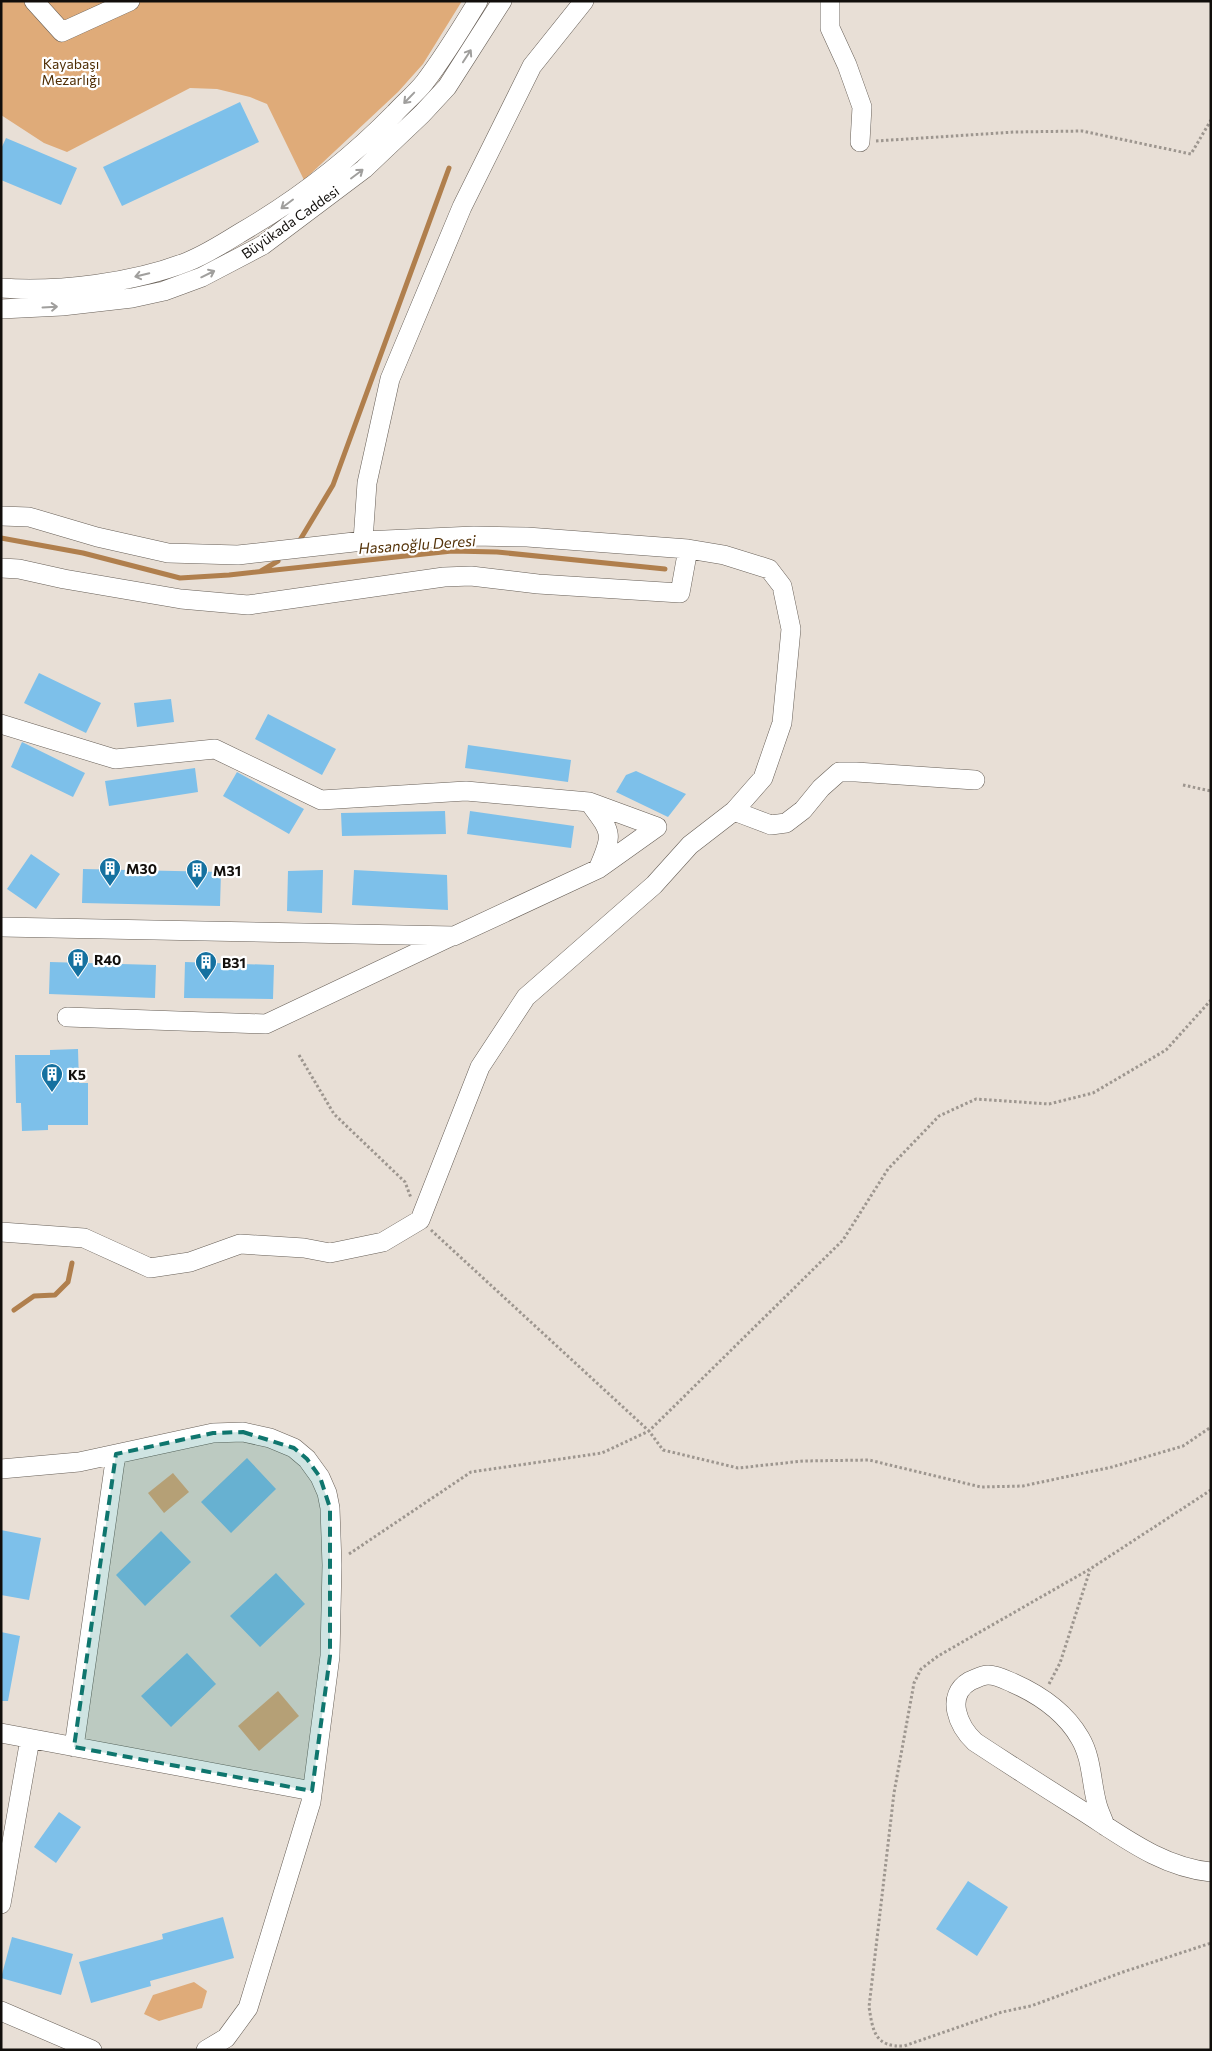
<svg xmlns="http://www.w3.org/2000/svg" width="1212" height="2051" viewBox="0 0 1212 2051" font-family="Commissioner,sans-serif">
  <rect width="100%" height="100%" fill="#e8dfd6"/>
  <path fill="#dfab79" d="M1,1H462L423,64L398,92L304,180L267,104L250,97L217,89L190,88L67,152L44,143L1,115Z
    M173,1473L189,1492L164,1513L148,1493Z
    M278,1691L299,1716L259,1751L238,1726Z
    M194,1982L207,1991L202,2008L159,2021L144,2014L153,1995Z"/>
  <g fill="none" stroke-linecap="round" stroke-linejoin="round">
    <path stroke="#b07f4d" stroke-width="5" d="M1,538L83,553L180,578L229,575L452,551L497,552L665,569
      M300,540L333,485L449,168
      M261,571L278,561
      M14,1310L34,1296L55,1295L68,1282L72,1263"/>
  </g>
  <path fill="#7dc0ea" d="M240,102L259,142L122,206L103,167Z
    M6,138L77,168L61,205L1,180V149Z
    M39,673L101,703L86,733L24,703Z
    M171,699L174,722L137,727L134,703Z
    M268,714L336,749L322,775L255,739Z
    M22,742L85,773L73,797L11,767Z
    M468,745L571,760L568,782L465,768Z
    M195,768L198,792L109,806L105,781Z
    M636,771L686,794L668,817L616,792L626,775Z
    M237,772L304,809L289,834L223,796Z
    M445,811L446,834L342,836L341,813Z
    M470,811L574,826L571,848L467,834Z
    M31,854L60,874L36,909L7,889Z
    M83,869L221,872L220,906L82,903Z
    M323,870L322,913L287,911L288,871Z
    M354,870L447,875L448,910L352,905Z
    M50,962L156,965L155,998L49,994Z
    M185,962L274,965L273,999L184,998Z
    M78,1049L79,1083H88V1125H48V1130L22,1131L21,1103H16L15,1055H50V1050Z
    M247,1458L276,1489L231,1533L201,1502Z
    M1,1530L41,1538L29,1600L1,1595Z
    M161,1531L191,1562L145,1606L116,1575Z
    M276,1573L305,1604L260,1647L230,1616Z
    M1,1632L20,1636L8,1701H1Z
    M187,1653L216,1684L171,1727L141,1696Z
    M59,1812L81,1827L56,1863L34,1847Z
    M968,1881L1008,1907L977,1956L936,1929Z
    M223,1917L234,1958L150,1981L151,1986L91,2003L79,1962L163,1939L162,1934Z
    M12,1937L73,1954L61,1995L1,1978Z"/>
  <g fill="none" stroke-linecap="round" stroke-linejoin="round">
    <g stroke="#675f57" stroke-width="20">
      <path id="minor" d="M34,1L62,32L130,1
        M830,1V28L847,65L862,107L860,142
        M1,288C59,292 133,283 187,262C205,255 224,243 240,233C297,200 349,160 395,113C404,103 415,94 424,83C444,57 461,29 478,1
        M1,309L62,306L132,298L164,291L202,277L263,245L364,169L422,114L447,87L502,1
        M1,516L29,517L97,537L168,553L238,555L363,541L474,536L527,537L688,549L724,555L769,569L782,586L791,629L782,723L763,778L734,811L690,845L654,885L526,997L480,1067L420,1220L383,1242L330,1253L304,1248L240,1244L190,1262L150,1268L84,1238L1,1232
        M363,541L367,483L390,379L462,207L532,66L584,1
        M1,568L19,569L64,579L181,599L248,605L444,577L471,576L538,584L680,593L688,549
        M1,724L115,759L215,749L321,800L466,791L589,802L657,827L598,869L454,936L1,927
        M589,802C612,833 614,833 598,869
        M734,811L771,825L786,823L803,810L821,788L839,772H856L975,780
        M67,1017L266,1024L450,937
        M1,1469L79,1462L213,1433L243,1432L270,1438L294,1448L307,1459L320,1477L327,1493L330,1508L332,1565L330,1656L311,1802L248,2008L226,2038L206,2050
        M1,1733L312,1791
        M74,1747L116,1454
        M1105,1826C1103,1819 1099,1812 1097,1804C1091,1782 1092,1758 1080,1738C1065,1712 1040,1695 1013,1683C1006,1680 997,1675 988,1675C982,1675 975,1679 970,1681C944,1696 959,1727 975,1742C1010,1765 1046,1788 1081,1810C1122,1836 1161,1867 1211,1872
        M1,1904L30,1739
        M1,2011L92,2050"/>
    </g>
    <path stroke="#9d968f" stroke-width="3" stroke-dasharray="2.5 2.5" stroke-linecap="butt" d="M876,141L1015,132L1082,131L1191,154L1211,120
      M1183,785L1211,791
      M299,1055L334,1114L405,1182L411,1198
      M431,1230L649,1431L663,1450L738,1468L803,1461L869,1460L981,1487L1023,1486L1112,1467L1183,1446L1211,1427
      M1211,1490L1090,1569L938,1656L921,1669L914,1683L894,1793L869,2007C873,2032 875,2047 904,2046L1002,2012L1031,2006L1123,1972L1211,1943
      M349,1554L471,1472L602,1453L649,1431L843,1240L888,1169L939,1116L976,1099L1049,1104L1093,1093L1166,1050L1211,1000
      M1049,1684L1060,1663L1090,1570"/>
    <use href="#minor" stroke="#fff" stroke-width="19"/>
  </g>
  <defs><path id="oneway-shaft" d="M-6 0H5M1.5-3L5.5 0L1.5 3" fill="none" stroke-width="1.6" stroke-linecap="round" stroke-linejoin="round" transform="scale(1.25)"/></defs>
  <g stroke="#a09f9d">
    <use href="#oneway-shaft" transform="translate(467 56) rotate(-57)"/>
    <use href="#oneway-shaft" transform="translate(409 98) rotate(134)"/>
    <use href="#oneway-shaft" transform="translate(357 174) rotate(-37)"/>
    <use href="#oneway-shaft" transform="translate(287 204) rotate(143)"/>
    <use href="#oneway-shaft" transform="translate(208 274) rotate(-26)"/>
    <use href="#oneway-shaft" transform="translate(142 275) rotate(166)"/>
    <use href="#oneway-shaft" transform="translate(50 307) rotate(-3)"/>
  </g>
  <path fill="#0f766e" fill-opacity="0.2" stroke="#0f766e" stroke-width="4" stroke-dasharray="10 6" stroke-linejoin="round" d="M243,1432L294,1448L307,1459L320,1477L330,1508V1656L312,1791L74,1747L116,1454L213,1433Z"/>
  <defs>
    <g id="building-pin" transform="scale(1.125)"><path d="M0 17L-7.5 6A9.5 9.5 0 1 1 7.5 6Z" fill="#1571a0" stroke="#fff"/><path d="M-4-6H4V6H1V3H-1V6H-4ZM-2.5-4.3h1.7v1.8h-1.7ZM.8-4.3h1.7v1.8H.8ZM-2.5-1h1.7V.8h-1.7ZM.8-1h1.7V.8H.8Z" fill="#fff"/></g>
  </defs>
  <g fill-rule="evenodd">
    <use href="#building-pin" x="110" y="868"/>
    <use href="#building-pin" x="197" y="870"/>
    <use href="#building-pin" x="78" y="959"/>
    <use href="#building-pin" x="206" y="962"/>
    <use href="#building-pin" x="52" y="1074"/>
  </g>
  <g text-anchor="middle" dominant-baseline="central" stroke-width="4.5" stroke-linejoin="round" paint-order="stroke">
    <g font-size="14" fill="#4f2d03" stroke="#fff">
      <text x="71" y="63">Kayabaşı<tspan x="71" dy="16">Mezarlığı</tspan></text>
    </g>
    <g font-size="14" fill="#110e0b" stroke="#fff">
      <text transform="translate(290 222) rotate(-35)">Büyükada Caddesi</text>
    </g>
    <g font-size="14" font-weight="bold" fill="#110e0b" stroke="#fff" text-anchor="start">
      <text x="126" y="868">M30</text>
      <text x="213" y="870">M31</text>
      <text x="94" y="959">R40</text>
      <text x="222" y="962">B31</text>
      <text x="68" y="1074">K5</text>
    </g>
    <g font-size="15" font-style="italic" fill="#543208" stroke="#fff">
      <text transform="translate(417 544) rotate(-4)">Hasanoğlu Deresi</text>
    </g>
  </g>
  <rect width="1212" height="2051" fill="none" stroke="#110e0b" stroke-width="5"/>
</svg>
